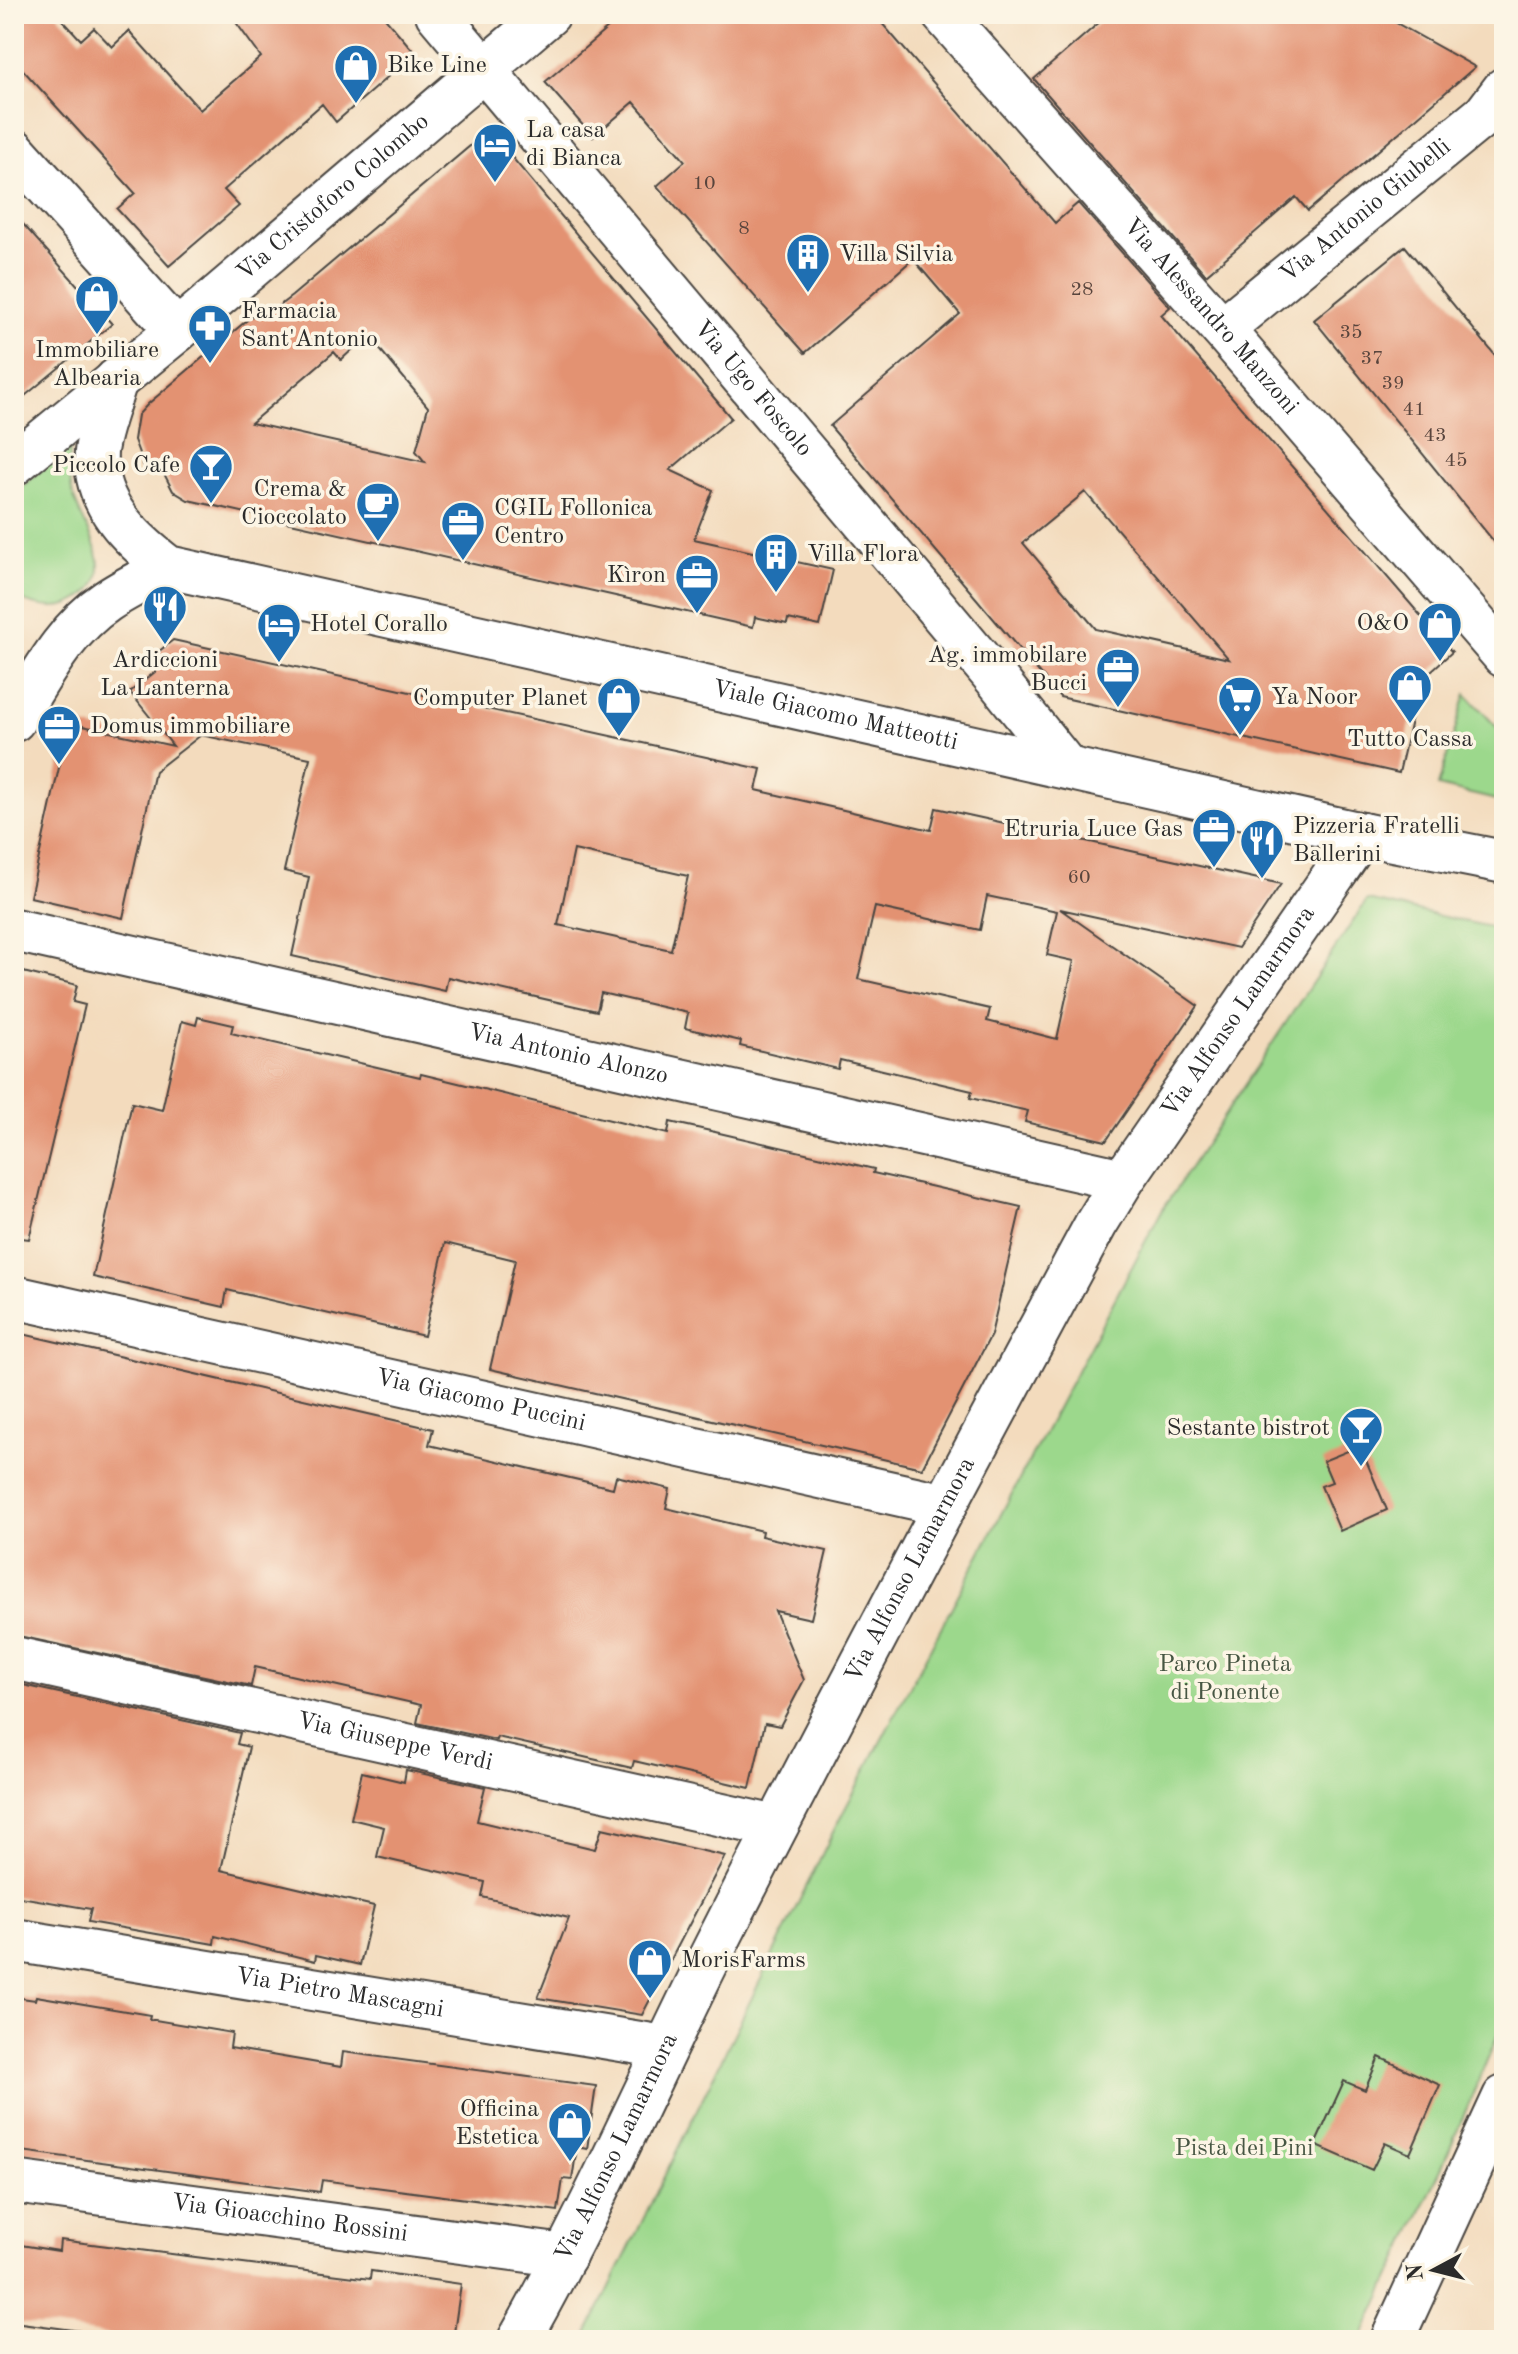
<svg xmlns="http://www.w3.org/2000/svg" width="1518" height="2354" viewBox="0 0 1518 2354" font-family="'Old Standard TT',serif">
  <rect width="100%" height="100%" fill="#fcf5e5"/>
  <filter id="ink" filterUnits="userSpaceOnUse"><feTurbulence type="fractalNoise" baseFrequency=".0125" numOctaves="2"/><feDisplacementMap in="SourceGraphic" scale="16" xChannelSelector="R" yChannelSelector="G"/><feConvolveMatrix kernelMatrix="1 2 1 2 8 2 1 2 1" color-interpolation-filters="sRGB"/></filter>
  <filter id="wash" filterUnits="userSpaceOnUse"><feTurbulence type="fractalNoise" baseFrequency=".006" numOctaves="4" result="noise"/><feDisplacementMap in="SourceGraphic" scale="32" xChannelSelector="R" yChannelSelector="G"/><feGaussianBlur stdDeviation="1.8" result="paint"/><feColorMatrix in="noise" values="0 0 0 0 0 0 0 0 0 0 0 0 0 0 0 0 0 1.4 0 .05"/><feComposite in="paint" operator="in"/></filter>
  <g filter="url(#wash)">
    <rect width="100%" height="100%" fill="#f3dbbd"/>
    <path fill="#9cd88c" stroke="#64825c" stroke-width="2" d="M70,445C70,461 68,479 73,495C84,531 129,582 67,605C51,610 27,605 14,595V494Z
      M1466,694L1504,735V802L1438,786Z
      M1367,900L1504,930V2020L1442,2167L1361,2340H584L836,1826L1162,1210Z"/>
    <g id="blocks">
      <path fill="#e39272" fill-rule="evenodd" d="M14,14H57L81,40L94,28L112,47L129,31L200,110L261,57L230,14H382L415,53L336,122L322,104L224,190L239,206L169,266L117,209L135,193L14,60Z
        M624,14H874L1055,223L1078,203L1170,307L1161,315L1452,652L1420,681L1399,773L1060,697L830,426L960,314L913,259L805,353L657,186L685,161L634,102L593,137L545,82ZM1085,492L1229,659L1096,629L1023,543Z
        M1109,14H1380L1475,67L1308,211L1296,197L1206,275L1034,79Z
        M489,130L731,418L670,470L713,490L694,539L833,570L820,626L788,619L787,624L755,617L753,627L211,505L188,500L173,491L158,462L145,469L134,440L138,415L148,404L259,310L264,317L292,296ZM368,335L428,407L416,451L425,462L251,423L334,352L341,360Z
        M14,214L112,324L14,405Z
        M1405,246L1504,366V554L1314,320Z
        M173,640L761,769L756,790L931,830L936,808L1281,884L1238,948L1060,909L1198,1006L1106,1141L1025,1122L1028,1111L970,1098L972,1091L840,1060L838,1069L740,1046L741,1041L685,1028L688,1013L601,993L597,1011L448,977L445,991L292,956L309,877L284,871L310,758L201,735L155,771L123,918L30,897L69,723L173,746L130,692L155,672L158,652ZM574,850L688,876L671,950L558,925ZM987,896L1057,911L1047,955L1074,961L1057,1039L987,1021L990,1009L858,979L875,907L980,930Z
        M23,972L77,985L73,1002L85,1005L29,1239L14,1237V1013Z
        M198,1017L233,1025L231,1033L420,1077L421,1074L668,1134L670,1122L715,1132L874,1169L873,1173L1021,1207L991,1335L922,1468L490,1369L515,1260L445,1243L424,1336L227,1290L224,1307L93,1277L132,1103L162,1110L182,1021L196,1025Z
        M14,1332L433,1429L429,1445L613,1488L616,1476L670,1489L666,1508L762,1531L761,1536L827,1551L811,1619L775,1611L804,1680L780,1726L765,1723L750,1788L634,1761L632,1768L497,1737L496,1740L417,1723L421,1705L255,1667L251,1686L14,1635Z
        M1360,1446L1387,1510L1340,1531L1321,1486L1332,1482L1323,1461Z
        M14,1683L240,1733L237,1744L249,1747L221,1870L374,1906L360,1965L316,1955L315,1961L215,1936L214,1944L88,1922L91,1909L14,1896Z
        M406,1770L485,1787L477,1821L595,1849L602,1828L725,1856L642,2015L538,1998L569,1918L482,1897L485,1882L377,1857L384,1827L351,1819L362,1772L404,1782Z
        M36,1996L150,2015L149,2019L232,2033L230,2048L341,2067L343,2052L596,2086L587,2149L577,2147L572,2180L563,2179L558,2211L322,2180L320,2192L14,2150V1997L35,2000Z
        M1379,2057L1440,2085L1410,2154L1385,2143L1372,2170L1315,2145L1344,2081L1365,2090Z
        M60,2240L370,2279L371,2271L461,2284L453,2340H110L111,2335L14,2322V2244L59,2251Z"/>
    </g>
  </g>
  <g filter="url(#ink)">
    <use href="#blocks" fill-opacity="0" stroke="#494541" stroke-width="2"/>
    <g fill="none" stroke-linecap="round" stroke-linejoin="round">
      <g stroke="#494541" stroke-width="46">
        <g id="street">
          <path id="s1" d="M437,14L998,681L1066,766"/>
          <path id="s2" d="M943,14L1222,329L1504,656"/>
          <path d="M14,150L177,331"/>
          <path id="s3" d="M1222,329L1485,114L1504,89"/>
          <path id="s4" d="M116,380C110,402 98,431 96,452C93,503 131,539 168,567L1362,834L1504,862"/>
          <path id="s5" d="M14,464L177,331L549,14"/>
          <path d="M14,720C40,678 65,629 107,601C126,588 148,578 168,567"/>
          <path id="s6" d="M14,930L1123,1180"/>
          <path id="s7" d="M14,1297L946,1505"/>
          <path id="s8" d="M14,1658L776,1827"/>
          <path id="s9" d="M14,1940L664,2047"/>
          <path id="s10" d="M14,2182L565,2256"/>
          <path id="s11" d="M519,2340C592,2212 650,2076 716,1945C839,1703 967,1463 1096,1224L1123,1180L1362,834"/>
          <path d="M1392,2340L1504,2097"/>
        </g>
      </g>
      <use href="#street" stroke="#fff" stroke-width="42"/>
    </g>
  </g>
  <defs>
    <g id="shop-pin" transform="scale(2.3)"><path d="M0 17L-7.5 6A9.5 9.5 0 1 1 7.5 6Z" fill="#1f6fb2" stroke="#fcf5e5"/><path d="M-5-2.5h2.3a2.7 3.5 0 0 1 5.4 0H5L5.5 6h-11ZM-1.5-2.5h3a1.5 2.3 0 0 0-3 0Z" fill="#fff"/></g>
    <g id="hotel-pin" transform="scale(2.3)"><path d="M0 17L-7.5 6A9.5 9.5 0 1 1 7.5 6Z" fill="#1f6fb2" stroke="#fcf5e5"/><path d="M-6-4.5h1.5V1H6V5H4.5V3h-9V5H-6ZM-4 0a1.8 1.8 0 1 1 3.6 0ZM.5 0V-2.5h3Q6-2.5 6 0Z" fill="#fff"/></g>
    <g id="building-pin" transform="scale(2.3)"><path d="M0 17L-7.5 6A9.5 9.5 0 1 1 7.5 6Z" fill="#1f6fb2" stroke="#fcf5e5"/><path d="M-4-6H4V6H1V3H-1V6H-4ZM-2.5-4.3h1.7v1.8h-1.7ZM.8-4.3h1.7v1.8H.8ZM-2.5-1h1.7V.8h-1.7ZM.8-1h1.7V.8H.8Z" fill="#fff"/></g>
    <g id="pharmacy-pin" transform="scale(2.3)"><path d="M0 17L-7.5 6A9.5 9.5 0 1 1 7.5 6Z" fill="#1f6fb2" stroke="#fcf5e5"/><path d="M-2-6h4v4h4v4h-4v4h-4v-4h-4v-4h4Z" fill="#fff"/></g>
    <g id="bar-pin" transform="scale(2.3)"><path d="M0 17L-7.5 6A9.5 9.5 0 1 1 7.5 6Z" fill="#1f6fb2" stroke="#fcf5e5"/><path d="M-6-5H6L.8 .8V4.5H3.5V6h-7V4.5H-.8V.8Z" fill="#fff"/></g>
    <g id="cafe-pin" transform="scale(2.3)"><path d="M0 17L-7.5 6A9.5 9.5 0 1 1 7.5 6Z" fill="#1f6fb2" stroke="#fcf5e5"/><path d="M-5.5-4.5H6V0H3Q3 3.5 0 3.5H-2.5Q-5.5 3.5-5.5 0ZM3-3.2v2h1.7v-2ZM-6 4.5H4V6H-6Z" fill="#fff"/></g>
    <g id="office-pin" transform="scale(2.3)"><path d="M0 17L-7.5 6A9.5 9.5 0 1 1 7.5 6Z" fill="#1f6fb2" stroke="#fcf5e5"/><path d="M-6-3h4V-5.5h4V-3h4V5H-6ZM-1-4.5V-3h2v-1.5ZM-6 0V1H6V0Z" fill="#fff"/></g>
    <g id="restaurant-pin" transform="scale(2.3)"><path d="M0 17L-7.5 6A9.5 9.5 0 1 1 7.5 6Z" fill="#1f6fb2" stroke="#fcf5e5"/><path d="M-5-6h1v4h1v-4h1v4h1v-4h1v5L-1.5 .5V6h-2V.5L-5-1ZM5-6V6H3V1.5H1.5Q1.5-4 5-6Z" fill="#fff"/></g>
    <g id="supermarket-pin" transform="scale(2.3)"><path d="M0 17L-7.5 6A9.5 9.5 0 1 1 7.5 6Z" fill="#1f6fb2" stroke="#fcf5e5"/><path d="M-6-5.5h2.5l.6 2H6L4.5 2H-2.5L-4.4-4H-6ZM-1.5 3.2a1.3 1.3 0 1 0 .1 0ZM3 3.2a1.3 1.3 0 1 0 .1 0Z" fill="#fff"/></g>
  </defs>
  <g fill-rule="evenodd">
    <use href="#shop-pin" x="356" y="66"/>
    <use href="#hotel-pin" x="495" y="145"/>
    <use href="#building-pin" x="808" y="255"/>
    <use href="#shop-pin" x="97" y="297"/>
    <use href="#pharmacy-pin" x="210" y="326"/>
    <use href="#bar-pin" x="211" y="466"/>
    <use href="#cafe-pin" x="378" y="504"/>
    <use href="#office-pin" x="463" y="523"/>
    <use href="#building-pin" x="776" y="555"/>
    <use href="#office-pin" x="697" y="576"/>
    <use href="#restaurant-pin" x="165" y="607"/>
    <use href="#shop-pin" x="1440" y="624"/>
    <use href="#hotel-pin" x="279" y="625"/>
    <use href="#office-pin" x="1118" y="670"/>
    <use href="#shop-pin" x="1410" y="686"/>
    <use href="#supermarket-pin" x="1240" y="698"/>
    <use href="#shop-pin" x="619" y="699"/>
    <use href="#office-pin" x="59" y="727"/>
    <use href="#office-pin" x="1214" y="830"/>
    <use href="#restaurant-pin" x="1262" y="841"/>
    <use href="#bar-pin" x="1361" y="1429"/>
    <use href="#shop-pin" x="650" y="1961"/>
    <use href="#shop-pin" x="570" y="2124"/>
  </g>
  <g text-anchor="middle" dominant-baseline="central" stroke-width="7" stroke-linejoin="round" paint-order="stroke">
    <g font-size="20" fill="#59453d">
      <text x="704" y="184">10</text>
      <text x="744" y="229">8</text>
      <text x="1082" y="290">28</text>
      <text x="1351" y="333">35</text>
      <text x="1372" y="359">37</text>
      <text x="1393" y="384">39</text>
      <text x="1414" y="410">41</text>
      <text x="1435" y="436">43</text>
      <text x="1456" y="461">45</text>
      <text x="1079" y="878">60</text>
    </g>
    <g font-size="24" fill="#2b2b2b" stroke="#fcf5e5" text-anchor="start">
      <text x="387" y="66">Bike Line</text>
      <text x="526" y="131">La casa<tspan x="526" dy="28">di Bianca</tspan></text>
      <text x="839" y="255">Villa Silvia</text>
      <text x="241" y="312">Farmacia<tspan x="241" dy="28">Sant'Antonio</tspan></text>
      <text x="97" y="351" text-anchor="middle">Immobiliare<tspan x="97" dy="28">Albearia</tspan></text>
      <text x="180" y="466" text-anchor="end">Piccolo Cafe</text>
      <text x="347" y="490" text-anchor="end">Crema &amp;<tspan x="347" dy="28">Cioccolato</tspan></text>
      <text x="494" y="509">CGIL Follonica<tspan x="494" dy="28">Centro</tspan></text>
      <text x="807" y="555">Villa Flora</text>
      <text x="666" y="576" text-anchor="end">Kìron</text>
      <text x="1409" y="624" text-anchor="end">O&amp;O</text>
      <text x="310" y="625">Hotel Corallo</text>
      <text x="1087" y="656" text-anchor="end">Ag. immobilare<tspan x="1087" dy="28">Bucci</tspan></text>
      <text x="165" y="661" text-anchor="middle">Ardiccioni<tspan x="165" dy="28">La Lanterna</tspan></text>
      <text x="1271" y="698">Ya Noor</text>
      <text x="588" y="699" text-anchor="end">Computer Planet</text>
      <text x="90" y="727">Domus immobiliare</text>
      <text x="1410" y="740" text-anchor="middle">Tutto Cassa</text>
      <text x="1293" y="827">Pizzeria Fratelli<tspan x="1293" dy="28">Ballerini</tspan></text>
      <text x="1183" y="830" text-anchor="end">Etruria Luce Gas</text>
      <text x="1330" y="1429" text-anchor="end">Sestante bistrot</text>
      <text x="681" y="1961">MorisFarms</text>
      <text x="539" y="2110" text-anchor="end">Officina<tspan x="539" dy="28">Estetica</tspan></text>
    </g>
    <g font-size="24" fill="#2b2b2b" stroke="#fcf5e5">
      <text stroke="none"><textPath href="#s5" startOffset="416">Via Cristoforo Colombo</textPath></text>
      <text stroke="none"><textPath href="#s3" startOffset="186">Via Antonio Giubelli</textPath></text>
      <text stroke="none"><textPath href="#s2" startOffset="404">Via Alessandro Manzoni</textPath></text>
      <text stroke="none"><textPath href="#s1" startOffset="490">Via Ugo Foscolo</textPath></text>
      <text stroke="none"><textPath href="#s4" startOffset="900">Viale Giacomo Matteotti</textPath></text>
      <text stroke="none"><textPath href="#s11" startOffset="1512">Via Alfonso Lamarmora</textPath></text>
      <text stroke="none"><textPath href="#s6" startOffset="568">Via Antonio Alonzo</textPath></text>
      <text stroke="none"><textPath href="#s7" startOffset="478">Via Giacomo Puccini</textPath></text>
      <text stroke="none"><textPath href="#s11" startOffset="864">Via Alfonso Lamarmora</textPath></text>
      <text stroke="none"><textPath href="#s8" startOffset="390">Via Giuseppe Verdi</textPath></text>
      <text stroke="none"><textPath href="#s9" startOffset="330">Via Pietro Mascagni</textPath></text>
      <text stroke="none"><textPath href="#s11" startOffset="216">Via Alfonso Lamarmora</textPath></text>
      <text stroke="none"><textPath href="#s10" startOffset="278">Via Gioacchino Rossini</textPath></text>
    </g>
    <g font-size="24" fill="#475643" stroke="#fcf5e5">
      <text x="1225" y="1665">Parco Pineta<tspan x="1225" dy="28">di Ponente</tspan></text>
      <text x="1244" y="2149">Pista dei Pini</text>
    </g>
  </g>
  <rect width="1518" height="2354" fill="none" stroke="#fcf5e5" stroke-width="48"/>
  <g transform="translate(1434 2270) rotate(263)" stroke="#fcf5e5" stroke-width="6" paint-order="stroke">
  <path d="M0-6L14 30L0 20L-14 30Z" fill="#2b2b2b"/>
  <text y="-12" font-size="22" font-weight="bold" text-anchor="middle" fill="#2b2b2b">N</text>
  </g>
</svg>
